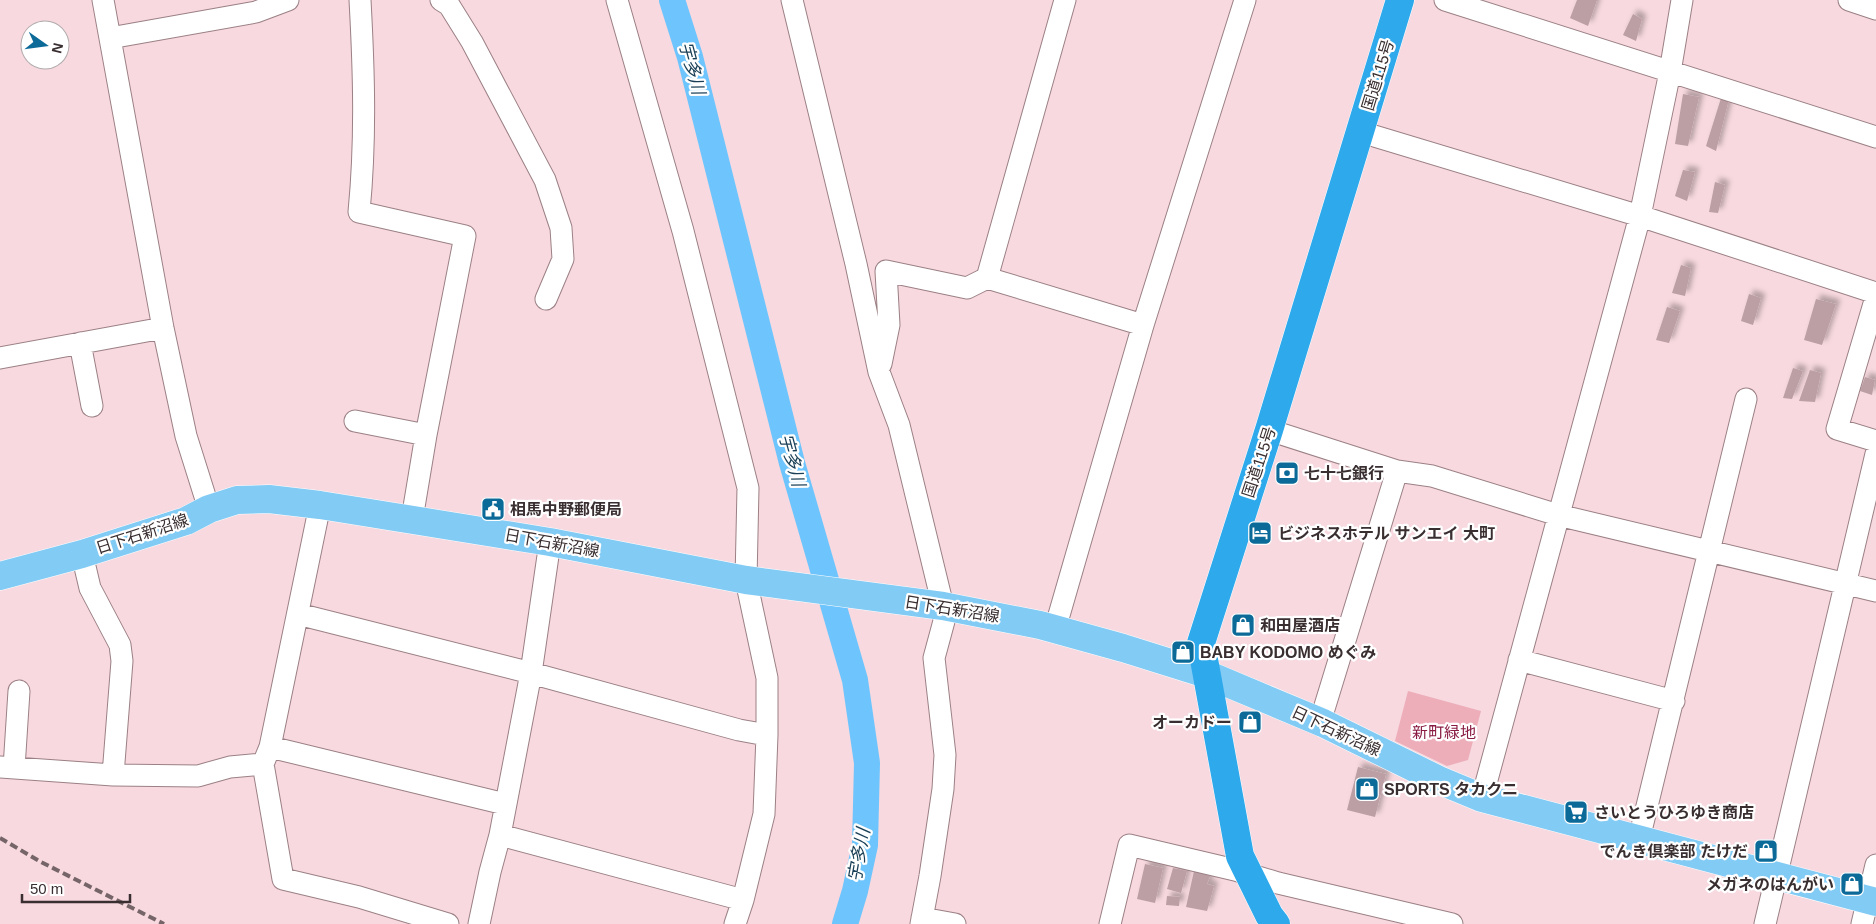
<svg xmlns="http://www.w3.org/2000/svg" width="1876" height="924" viewBox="0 0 1876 924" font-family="Arial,'Noto Sans JP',sans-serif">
  <defs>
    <filter id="shadow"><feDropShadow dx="4.5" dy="-4.5" stdDeviation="2.5" flood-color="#0004"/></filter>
  </defs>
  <rect width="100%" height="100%" fill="#f7d9df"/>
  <path fill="#edaeba" d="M1408,691L1481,711L1468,760L1447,766L1395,741Z"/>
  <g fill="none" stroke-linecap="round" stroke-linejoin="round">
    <path stroke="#6ec5fd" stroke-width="26" d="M672,0L690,57L792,463L855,680L867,763L865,845L855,891L845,924"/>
  </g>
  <path fill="#bb9fa4" filter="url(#shadow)" d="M1577,0H1597L1588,26L1570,18Z
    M1633,14L1642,19L1636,41L1623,35Z
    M1683,94L1699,97L1688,146L1675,144Z
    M1722,95L1729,99L1716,151L1706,146Z
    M1683,170L1695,172L1687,201L1675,196Z
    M1715,182L1725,185L1718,213L1709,212Z
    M1681,265L1691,268L1685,296L1672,293Z
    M1749,294L1761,298L1753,325L1741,321Z
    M1816,299L1836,304L1822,345L1804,340Z
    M1667,307L1680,311L1669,343L1656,340Z
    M1793,368L1803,371L1792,399L1783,398Z
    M1810,370L1821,373L1815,402L1799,401Z
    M1865,377L1875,380L1872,395L1860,391Z
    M1358,767L1386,774L1375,817L1347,810Z
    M1145,864L1163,868L1155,903L1137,899Z
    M1173,868L1187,871L1181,893L1167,889Z
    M1194,871L1210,876L1207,884L1214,886L1207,911L1186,907Z
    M1167,896L1180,897L1179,906L1166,905Z"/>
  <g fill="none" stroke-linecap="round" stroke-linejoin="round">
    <g stroke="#9b8085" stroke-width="23">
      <path id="minor" d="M103,0L163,328L186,436L209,509
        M360,0C364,73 366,139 359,212L465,236L426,435L412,519
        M441,0L449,5L472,42L545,180L561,228L563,259L546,299
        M617,0L683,231L748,488L746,580L767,678V735L764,814L743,900L735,924
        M792,0L856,264L879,372L899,425L943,606L944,621L934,658L945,755L943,789L930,876L921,924
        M1445,0L1876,137
        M1849,0L1876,9
        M110,38L256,12L288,0
        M1361,132L1640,216L1876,293
        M987,278L1065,0
        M1876,297L1837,429L1876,441
        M80,343L92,406
        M0,358L163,328
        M881,364L889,325L886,271L967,288L987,278L1143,325
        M355,421L426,435
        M1269,430L1397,471L1432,476L1558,515L1876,591
        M82,554L90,588L120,645L122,661L113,775
        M298,614L531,673L739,730L767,735
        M1055,629L1143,325L1245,0
        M1519,660L1674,701
        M1320,722L1397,471
        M270,747L505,804
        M263,764L283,879L359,897L448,924
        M0,767L113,775L198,776L230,767L263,764L270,747L320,505
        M14,768L19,691
        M1482,798L1640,216L1670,72L1682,0
        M500,835L743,900
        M1639,839L1746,399
        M922,918L955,924
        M479,924L490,872L500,835L531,673L550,542
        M1110,924L1129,845L1235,870L1278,883L1452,924
        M1765,924L1876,454
        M1862,924L1876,865"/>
    </g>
    <g stroke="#fff" stroke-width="29">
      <path id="major" d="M0,576L82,554L186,521L209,509L237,500L269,499L320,505L550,542L746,580L943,606L1040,625L1123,648L1206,674L1323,723L1441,781L1482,798L1876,902"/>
    </g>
    <g stroke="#fff" stroke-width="29">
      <path id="highway" d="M1276,924L1269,915L1240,856L1201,643L1269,430L1400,0"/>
    </g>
    <use href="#minor" stroke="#fff" stroke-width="21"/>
    <use href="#major" stroke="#82cbf4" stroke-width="28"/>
    <use href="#highway" stroke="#2ea9ec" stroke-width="28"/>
    <path stroke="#766568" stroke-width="4" stroke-dasharray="8 4" stroke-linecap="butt" d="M0,838L41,862L164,924"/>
  </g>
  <defs>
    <g id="bank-square" transform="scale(1.25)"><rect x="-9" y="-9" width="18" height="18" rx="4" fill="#0c6a99" stroke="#fff"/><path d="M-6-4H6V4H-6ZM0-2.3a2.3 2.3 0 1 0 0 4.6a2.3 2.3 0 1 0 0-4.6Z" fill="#fff"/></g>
    <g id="civic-square" transform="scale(1.25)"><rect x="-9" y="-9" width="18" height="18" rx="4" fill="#0c6a99" stroke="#fff"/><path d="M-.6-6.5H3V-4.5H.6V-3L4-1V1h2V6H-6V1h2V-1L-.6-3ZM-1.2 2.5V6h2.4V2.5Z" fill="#fff"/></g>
    <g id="hotel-square" transform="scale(1.25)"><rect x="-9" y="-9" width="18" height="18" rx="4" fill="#0c6a99" stroke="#fff"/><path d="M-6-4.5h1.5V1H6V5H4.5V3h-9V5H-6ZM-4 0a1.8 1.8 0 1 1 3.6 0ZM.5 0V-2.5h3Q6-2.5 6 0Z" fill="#fff"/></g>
    <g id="shop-square" transform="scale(1.25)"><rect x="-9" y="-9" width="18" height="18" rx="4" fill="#0c6a99" stroke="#fff"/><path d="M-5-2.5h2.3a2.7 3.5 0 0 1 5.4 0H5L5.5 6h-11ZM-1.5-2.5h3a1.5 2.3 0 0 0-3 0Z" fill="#fff"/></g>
    <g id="supermarket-square" transform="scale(1.25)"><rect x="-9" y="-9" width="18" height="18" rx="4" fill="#0c6a99" stroke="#fff"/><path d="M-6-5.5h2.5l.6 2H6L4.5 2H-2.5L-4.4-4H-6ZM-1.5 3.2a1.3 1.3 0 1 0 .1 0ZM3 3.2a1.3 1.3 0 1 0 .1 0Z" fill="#fff"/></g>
  </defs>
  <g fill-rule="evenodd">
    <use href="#bank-square" x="1287" y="473"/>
    <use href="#civic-square" x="493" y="509"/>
    <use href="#hotel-square" x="1260" y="533"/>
    <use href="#shop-square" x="1243" y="625"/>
    <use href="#shop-square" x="1183" y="652"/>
    <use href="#shop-square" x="1250" y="722"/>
    <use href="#shop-square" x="1367" y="789"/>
    <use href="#supermarket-square" x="1576" y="812"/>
    <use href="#shop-square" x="1766" y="851"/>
    <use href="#shop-square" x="1852" y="884"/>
  </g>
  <g text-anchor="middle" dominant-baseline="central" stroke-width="4.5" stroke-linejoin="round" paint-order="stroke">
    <g font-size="16" fill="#392e30" stroke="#fff">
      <text transform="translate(1378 75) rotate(-73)">国道115号</text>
      <text transform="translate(1259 462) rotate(-72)">国道115号</text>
      <text transform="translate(142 534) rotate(-18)">日下石新沼線</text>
      <text transform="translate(552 543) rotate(10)">日下石新沼線</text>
      <text transform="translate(952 609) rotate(9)">日下石新沼線</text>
      <text transform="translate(1336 731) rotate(25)">日下石新沼線</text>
    </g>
    <g font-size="16" font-weight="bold" fill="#392e30" stroke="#fff" text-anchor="start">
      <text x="1304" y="473">七十七銀行</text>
      <text x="510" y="509">相馬中野郵便局</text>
      <text x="1278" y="533">ビジネスホテル サンエイ 大町</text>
      <text x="1260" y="625">和田屋酒店</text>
      <text x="1200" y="652">BABY KODOMO めぐみ</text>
      <text x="1232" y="722" text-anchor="end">オーカドー</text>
      <text x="1384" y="789">SPORTS タカクニ</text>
      <text x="1594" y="812">さいとうひろゆき商店</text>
      <text x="1748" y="851" text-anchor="end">でんき倶楽部 たけだ</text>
      <text x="1834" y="884" text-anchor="end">メガネのはんがい</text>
    </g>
    <g font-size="16" fill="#891b42" stroke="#fff">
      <text x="1444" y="732">新町緑地</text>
    </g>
    <g font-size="18" font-style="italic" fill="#193f56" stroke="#fff">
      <text transform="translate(692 68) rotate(75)">宇多川</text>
      <text transform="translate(792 460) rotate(75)">宇多川</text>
      <text transform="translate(859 855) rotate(-80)">宇多川</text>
    </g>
  </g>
  <g transform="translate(45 45) rotate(104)"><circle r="24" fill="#ffffff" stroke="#b0abac"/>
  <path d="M0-4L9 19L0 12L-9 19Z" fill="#0c6a99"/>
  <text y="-8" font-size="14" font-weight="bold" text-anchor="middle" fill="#392e30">N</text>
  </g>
  <path d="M22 894v8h108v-8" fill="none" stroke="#392e30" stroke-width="2.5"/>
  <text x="30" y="894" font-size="15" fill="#392e30" stroke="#ffffff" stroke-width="4" paint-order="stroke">50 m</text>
</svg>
